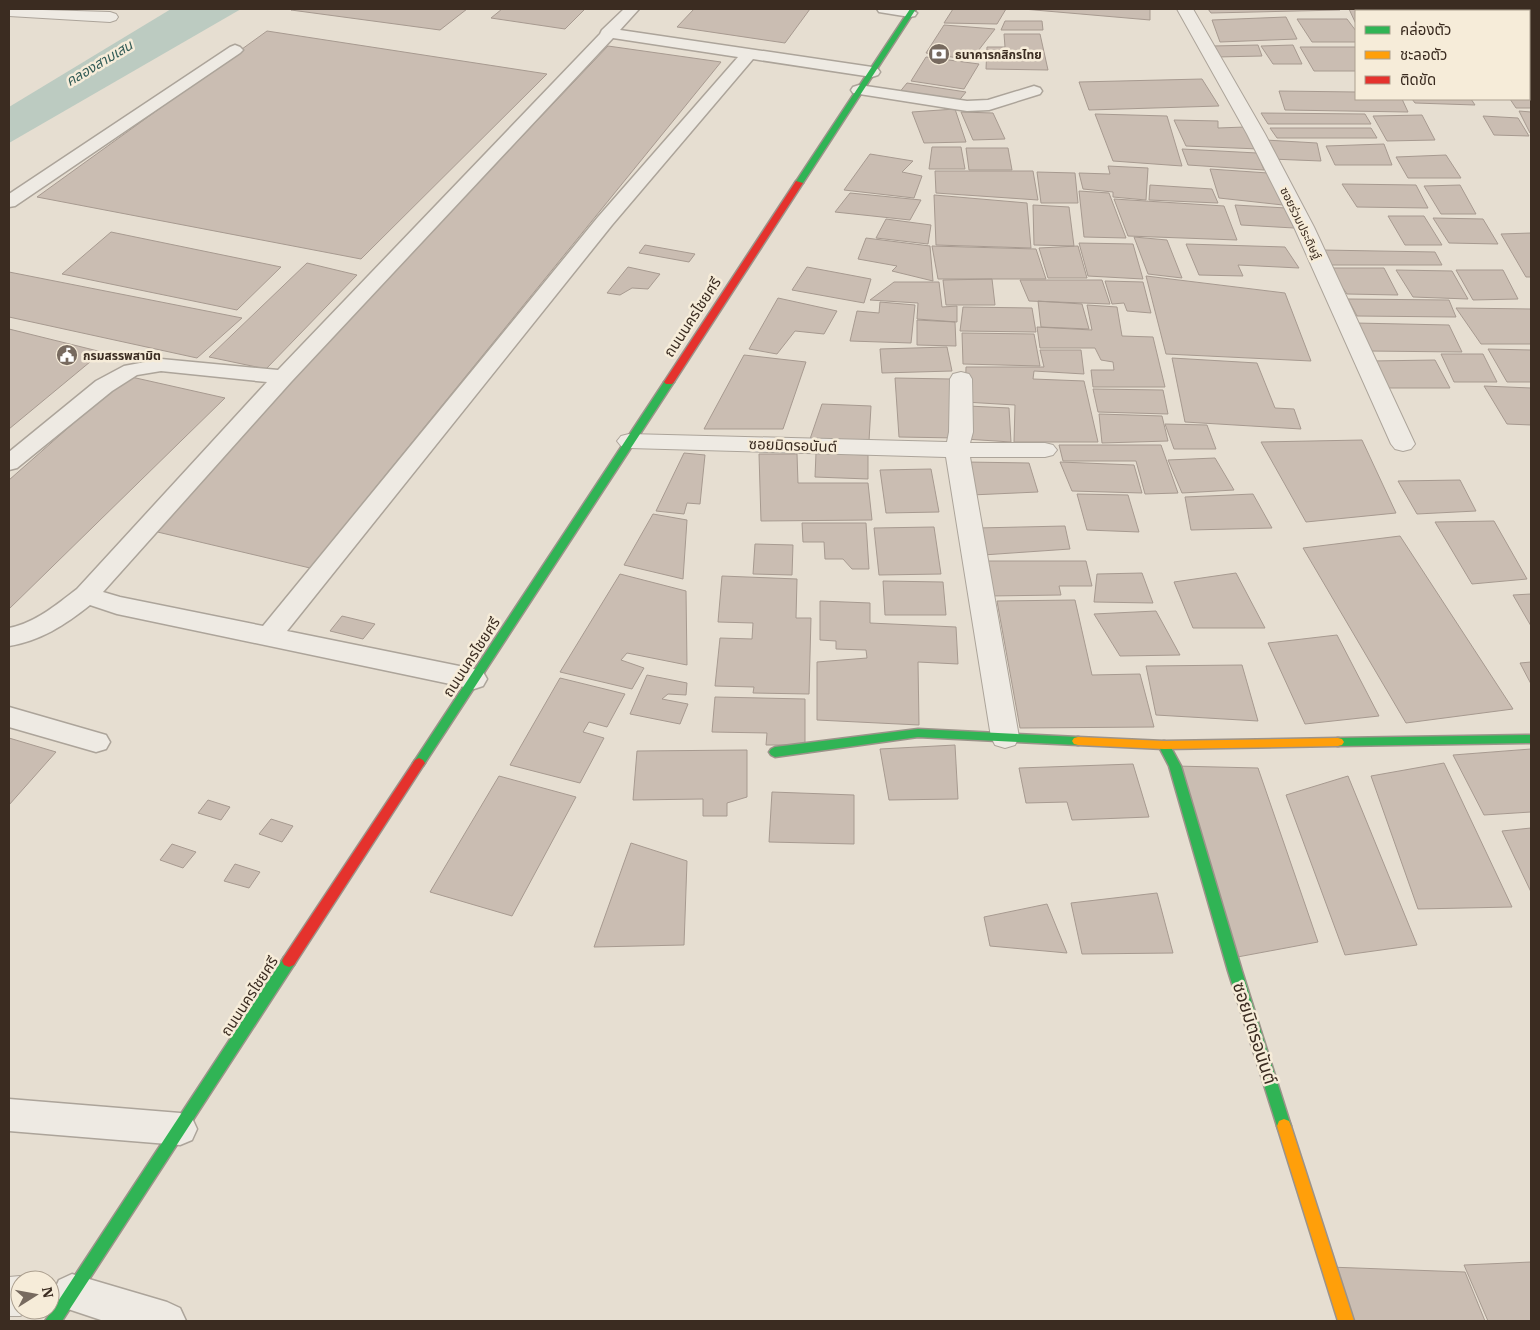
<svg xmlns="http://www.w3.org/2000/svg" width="1540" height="1330" viewBox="0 0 1540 1330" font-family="'IBM Plex Serif','Noto Sans Thai',serif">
  <rect width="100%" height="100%" fill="#e6ded1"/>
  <path fill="#bccbc1" d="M171,9H241L9,143V107Z"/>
  <path fill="#cabdb2" stroke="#a79a90" d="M294,9H467L440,30L291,10Z
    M502,9H585L565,29L491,18Z
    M694,9H810L785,43L677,27Z
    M953,9H1006L997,24L944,23Z
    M1023,9H1150V20Z
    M1208,9H1339L1340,10L1211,13Z
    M1349,9H1391L1392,11H1356V24Z
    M1399,9H1452L1400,11Z
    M1498,9H1531V20H1529V11H1500Z
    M1286,17L1297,39L1220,42L1212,20Z
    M1297,19H1347L1356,31V42H1312Z
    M1005,21H1042L1043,30H1001Z
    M944,25L995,29L971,60L926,53Z
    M267,31L547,74L361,259L37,197Z
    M1004,34H1040L1048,70L986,69L987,47H1005Z
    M1258,45L1262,56L1217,57L1213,46Z
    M1293,45L1302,64H1273L1261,46Z
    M608,46L721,62L310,568L149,530Z
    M1300,47H1356V71H1314Z
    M926,57L979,64L964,89L911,81Z
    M1202,79L1219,106L1089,110L1079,82Z
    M907,83L966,92L957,103L898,94Z
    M1279,91L1356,92V99H1402L1408,112L1285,110Z
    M1412,99H1471L1475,105L1415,103Z
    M1510,99H1531V108H1516Z
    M955,109L966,142L924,143L912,112Z
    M1519,111L1531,112V133H1530Z
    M961,112L993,113L1005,139L973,140Z
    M1261,113L1365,114L1371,124H1268Z
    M1095,114L1167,116L1182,166L1113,161Z
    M1422,115L1435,140L1387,141L1373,116Z
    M1483,116L1518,118L1529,136L1494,135Z
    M1174,120L1218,121V128L1245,127L1259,149L1186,146Z
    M1270,128H1371L1377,138H1277Z
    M1265,140L1317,143L1321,161L1271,159Z
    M1384,144L1392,165H1335L1326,146Z
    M932,147H961L965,169H929Z
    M966,148H1008L1012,170H969Z
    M1182,149L1257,153L1264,170L1188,165Z
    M870,154L913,161L902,172L922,176L914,198L844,190Z
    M1446,155L1461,178H1408L1396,157Z
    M1108,166L1148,168L1146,200L1113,197V192L1083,189L1079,173L1110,174Z
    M1210,169L1268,173L1283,205L1219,198Z
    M935,171H1033L1038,200L936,193Z
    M1037,172L1075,173L1078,203H1041Z
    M1342,184L1416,185L1428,208L1357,207Z
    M1150,185L1212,189L1218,203L1149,200Z
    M1460,185L1476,214H1441L1424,186Z
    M1079,191L1109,193L1126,238L1084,237Z
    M850,193L921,200L910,220L835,212Z
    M934,195L1027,203L1031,248L936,245Z
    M1114,199L1224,206L1237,240L1128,236Z
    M1033,205L1069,207L1074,246L1034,245Z
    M1235,205L1286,208L1294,228L1241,225Z
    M1388,216H1424L1442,245H1405Z
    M1433,218L1483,219L1498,244L1449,243Z
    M886,219L931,225L928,244L876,238Z
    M111,232L281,267L237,310L62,274Z
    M1531,233V277H1526L1501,234Z
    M1134,237L1167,240L1182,278L1148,274Z
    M866,238L930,246L933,281L892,271L897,266L858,259Z
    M1079,243L1133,244L1143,279L1088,276Z
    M1186,244L1285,247L1299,268L1238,265L1243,276L1199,275Z
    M645,245L695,254L689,262L639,253Z
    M932,246L1036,249L1046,279H938Z
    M1078,246L1087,278H1048L1039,248Z
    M1322,250L1435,252L1442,265H1328Z
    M307,263L357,275L266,369L209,357Z
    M628,267L660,274L648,289L632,288L620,295L607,293Z
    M807,267L871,279L864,303L792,290Z
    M1329,268H1384L1398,295L1347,294Z
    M1396,270L1452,271L1468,299L1413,297Z
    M1456,270H1503L1518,299L1473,300Z
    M9,272L242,318L197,358L9,317Z
    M1146,276L1285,293L1311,361L1166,354Z
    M992,279L995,305H946L943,280Z
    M1020,280H1102L1110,304L1029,301Z
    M1105,281L1143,282L1151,313L1127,311L1124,303L1112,304Z
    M894,282H939L942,307L957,306V322L917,319L918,303L870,300Z
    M778,298L837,311L824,334L795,331L777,354L749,349Z
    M1348,299L1449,300L1456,317L1357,316Z
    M1038,301L1082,304L1089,329L1041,327Z
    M880,302L915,305L911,343L850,341L857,311L879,313Z
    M1087,305L1117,307L1122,336L1153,337L1165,387H1093L1091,370H1114L1113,362L1101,360L1095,348H1040L1037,327L1092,330Z
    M963,307L1032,308L1036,332L960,331Z
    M1456,308L1531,309V344H1481Z
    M917,320L955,322L956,346L917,345Z
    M1355,323L1449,325L1462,352L1368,351Z
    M9,329L102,352L9,429Z
    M962,333L1034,334L1040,366L963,364Z
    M947,347L952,371L882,373L880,349Z
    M1488,349L1531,350V382H1507Z
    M1040,350H1081L1084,374L1034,371L1033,379L1084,381L1098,442H1014L1015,405L965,402L966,367H1044Z
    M1441,354H1483L1497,382H1454Z
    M744,355L806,362L783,429H704Z
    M1172,358L1257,363L1275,408L1294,409L1301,429L1185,422Z
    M1435,360L1450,388H1385L1371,361Z
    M127,376L225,398L9,609V480Z
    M895,378L950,379L957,438L899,437Z
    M1484,386L1531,388V425L1507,424Z
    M1093,389L1163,390L1168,414L1098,412Z
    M822,404L871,406L869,441L810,439Z
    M968,406L1009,408L1011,442L965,439Z
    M1099,414L1162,416L1168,441L1102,443Z
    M1165,424L1207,425L1216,449H1174Z
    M1362,440L1396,513L1306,522L1261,442Z
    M1059,445H1161L1178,493L1145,494L1136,461H1063Z
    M684,453L705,455L700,504L687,503L684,514L656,511Z
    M816,453L868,455V479L815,477Z
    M759,454H797L798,483H868L872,520L761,521Z
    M1215,458L1234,490L1182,493L1168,460Z
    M966,462L1029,463L1038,492L971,495Z
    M1060,462L1134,465L1142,493L1072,491Z
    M931,469L939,512L886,513L880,470Z
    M1460,480L1476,511L1417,514L1398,481Z
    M1077,494L1128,495L1139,532L1087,530Z
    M1253,494L1272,528L1191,530L1185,497Z
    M653,514L687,520L683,579L624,565Z
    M1494,521L1527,579L1472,584L1435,522Z
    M802,523H866L869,569H852L843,559H825L824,542H803Z
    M1065,526L1070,549L983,555L978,528Z
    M934,527L941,574L879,575L874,528Z
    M1400,536L1513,709L1406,723L1303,548Z
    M755,544L793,545L792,575L753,574Z
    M983,561H1086L1092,586H1059L1061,595L989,596Z
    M1142,573L1153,603L1094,602L1097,574Z
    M1236,573L1265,628H1193L1174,582Z
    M620,574L686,591L687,665L627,653L621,660L644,668L632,689L560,672Z
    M722,576L797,579L796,618H811L809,694L753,693L754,687L715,686L720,638L752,639L753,623L718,622Z
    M883,581L943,582L946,615H885Z
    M1531,594V626L1513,595Z
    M1075,600L1092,675L1140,674L1154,727L1020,728L997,601Z
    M820,601L870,603V623L956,627L958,664L918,662L919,725L817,720V662L867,658L866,650L836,649V641L820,640Z
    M1156,611L1180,655L1120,656L1094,614Z
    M342,616L375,624L363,639L330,631Z
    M1337,635L1379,716L1305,724L1268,643Z
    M1531,662V684L1520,663Z
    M1242,665L1258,721L1156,715L1146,666Z
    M647,675L687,683L686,695L668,694L662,699L688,704L680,724L630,714Z
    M560,678L625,694L607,727L589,722L583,732L604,738L580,783L510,765Z
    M715,697L805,699V745H766L767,733L712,732Z
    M9,738L56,752L9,805Z
    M955,745L958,799L889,800L880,749Z
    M1531,749V812L1484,815L1453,755Z
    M747,750V797L727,803V816H703V799L633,800L637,751Z
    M1444,763L1512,907L1418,909L1371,776Z
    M1133,764L1149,817L1072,820L1067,802L1026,803L1019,768Z
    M1175,766L1258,768L1318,942L1232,958Z
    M499,776L576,797L512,916L430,892Z
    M1348,776L1417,945L1345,955L1286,795Z
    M772,792L854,795V844L769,842Z
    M208,800L230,807L221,820L198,813Z
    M271,819L293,826L282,842L259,834Z
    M1531,828V892L1502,831Z
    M631,843L687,861L684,945L594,947Z
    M172,844L196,852L183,868L160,860Z
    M235,864L260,872L249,888L224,881Z
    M1157,893L1173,953L1082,954L1071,903Z
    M1047,904L1067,953L990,946L984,917Z
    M1531,1262V1321H1488L1464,1265Z
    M1329,1267L1465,1272L1485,1321H1346Z"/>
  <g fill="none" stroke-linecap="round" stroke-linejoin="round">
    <g stroke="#aca49a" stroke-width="3">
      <path id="lane" d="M624,9H639L620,30L872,67L878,69L880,72L878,75L872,77L753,59L612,225L287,631L474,669L483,672L487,679L483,686L474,689L117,614L90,605C65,625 40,641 9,646V628C35,623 56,605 77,589L267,382L161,371L137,375L112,391L17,468L9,470V452L96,381L124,366L161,359L278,370L600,34L602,30ZM613,38L738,57L598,217L263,626L120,597L103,592L291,382Z
        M877,9H911L917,13L915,16L910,17L879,12Z
        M235,45L240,47L243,50L240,53L15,206L9,207V194L230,47Z
        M859,85L967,101L988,100L1034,86L1040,88L1042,91L1040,94L989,110L967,111L853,93L851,90L853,87Z
        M9,707L106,735L110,742L106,749L96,752L9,727Z
        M9,1099L180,1113L192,1118L197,1129L192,1140L180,1145L9,1131Z
        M72,1274L167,1302L180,1308L186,1321H104L59,1306L53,1293L59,1280Z"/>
    </g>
    <g stroke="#aca49a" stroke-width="2">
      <path id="street" d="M9,9L110,12L116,14L118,17L116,20L110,22L9,16Z
        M1177,9H1193L1265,134L1314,227L1415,444L1411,449L1403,451L1395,449L1391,444L1294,227L1247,134Z
        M1529,44H1531V54H1529Z
        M961,372L969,374L972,379L973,432L970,443H1045L1053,445L1057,450L1053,455L1045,457H970L1019,737L1015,745L1005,748L995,745L991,737L946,457L629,448L621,446L617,441L621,436L629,434L947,442L949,432L950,379L953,374Z
        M20,1276L28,1280H20V1310H33L20,1316H9V1277Z"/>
    </g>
    <g stroke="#9c938a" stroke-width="3">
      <path id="fast" d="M910,9H916L803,183L796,185L795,183Z
        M669,379L674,382L423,766H415L413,763L415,760L664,382Z
        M918,729L1078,737L1082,738L1084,741L1082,744L1078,745L918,737L775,757L771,755L769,752L771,749L775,747Z
        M1531,735V743L1338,746L1334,745L1332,742L1334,739L1338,738Z
        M1164,741L1168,742L1181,766L1242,971L1291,1126L1289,1131L1284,1133L1279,1131L1277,1126L1228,971L1169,766L1158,745L1160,742Z
        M289,955L294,957L296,961L294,965L62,1321H45L284,957Z"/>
    </g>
    <g stroke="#9c938a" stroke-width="3">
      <path id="slow" d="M1078,737L1164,741L1338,738L1342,739L1344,742L1342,745L1338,746L1164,749L1078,745L1074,744L1072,741L1074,738Z
        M1284,1119L1289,1121L1291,1126L1354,1321H1338L1277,1126L1279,1121Z"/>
    </g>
    <g stroke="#9c938a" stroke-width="3">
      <path id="jam" d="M796,181L803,183L674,382L672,384H666L664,382Z
        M419,758L423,760L425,763L423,766L294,965L289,967L284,965L282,961L284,957L415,760Z"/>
    </g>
    <use href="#lane" fill="#eeeae3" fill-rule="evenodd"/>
    <use href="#street" fill="#eeeae3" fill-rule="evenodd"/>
    <use href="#fast" fill="#30b455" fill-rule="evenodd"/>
    <use href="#slow" fill="#ff9f0a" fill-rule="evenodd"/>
    <use href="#jam" fill="#e5322d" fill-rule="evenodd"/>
  </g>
  <defs>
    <g id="bank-disc" transform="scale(1.125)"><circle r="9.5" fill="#776a5f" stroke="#f6ecd9"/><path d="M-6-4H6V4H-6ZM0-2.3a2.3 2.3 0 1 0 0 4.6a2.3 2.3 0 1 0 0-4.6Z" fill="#fff"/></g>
    <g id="civic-disc" transform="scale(1.125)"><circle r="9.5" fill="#776a5f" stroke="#f6ecd9"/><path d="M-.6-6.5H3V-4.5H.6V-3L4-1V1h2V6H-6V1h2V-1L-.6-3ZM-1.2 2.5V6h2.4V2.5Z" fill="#fff"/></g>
  </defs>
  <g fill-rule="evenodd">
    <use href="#bank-disc" x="939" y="54"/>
    <use href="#civic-disc" x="67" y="355"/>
  </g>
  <g text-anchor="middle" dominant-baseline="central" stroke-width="5" stroke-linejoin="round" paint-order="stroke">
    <g font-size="12" font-weight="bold" fill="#3b2c21" stroke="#f6ecd9" text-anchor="start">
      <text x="955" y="54">ธนาคารกสิกรไทย</text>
      <text x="83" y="355">กรมสรรพสามิต</text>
    </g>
    <g font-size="12" fill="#3b2c21" stroke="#f6ecd9">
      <text transform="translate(1301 223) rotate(64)">ซอยร่วมประดิษฐ์</text>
    </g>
    <g font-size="14" font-style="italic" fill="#315b56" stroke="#f6ecd9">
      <text transform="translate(99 63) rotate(-31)">คลองสามเสน</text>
    </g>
    <g font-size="15" fill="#3b2c21" stroke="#f6ecd9">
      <text transform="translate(692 317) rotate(-57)">ถนนนครไชยศรี</text>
      <text transform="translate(793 445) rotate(2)">ซอยมิตรอนันต์</text>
      <text transform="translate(471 657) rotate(-57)">ถนนนครไชยศรี</text>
      <text transform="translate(249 996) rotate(-57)">ถนนนครไชยศรี</text>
    </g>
    <g font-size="18" fill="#3b2c21" stroke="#f6ecd9">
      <text transform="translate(1255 1033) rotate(72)">ซอยมิตรอนันต์</text>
    </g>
  </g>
  <rect width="1540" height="1330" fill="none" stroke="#3b2c21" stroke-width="20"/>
  <rect x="1355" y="10" width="175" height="90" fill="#f6ecd9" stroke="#ab9f8f"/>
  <rect x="1365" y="26" width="25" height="8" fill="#30b455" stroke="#ab9f8f"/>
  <text x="1400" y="35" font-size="15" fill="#3b2c21">คล่องตัว</text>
  <rect x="1365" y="51" width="25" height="8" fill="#ff9f0a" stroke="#ab9f8f"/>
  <text x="1400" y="60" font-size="15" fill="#3b2c21">ชะลอตัว</text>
  <rect x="1365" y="76" width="25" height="8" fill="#e5322d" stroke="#ab9f8f"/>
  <text x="1400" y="85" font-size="15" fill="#3b2c21">ติดขัด</text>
  <g transform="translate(35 1295) rotate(79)"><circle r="24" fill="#f6ecd9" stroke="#ab9f8f"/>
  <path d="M0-4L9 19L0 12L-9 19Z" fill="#776a5f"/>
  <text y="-8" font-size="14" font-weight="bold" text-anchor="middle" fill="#3b2c21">N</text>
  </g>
</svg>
